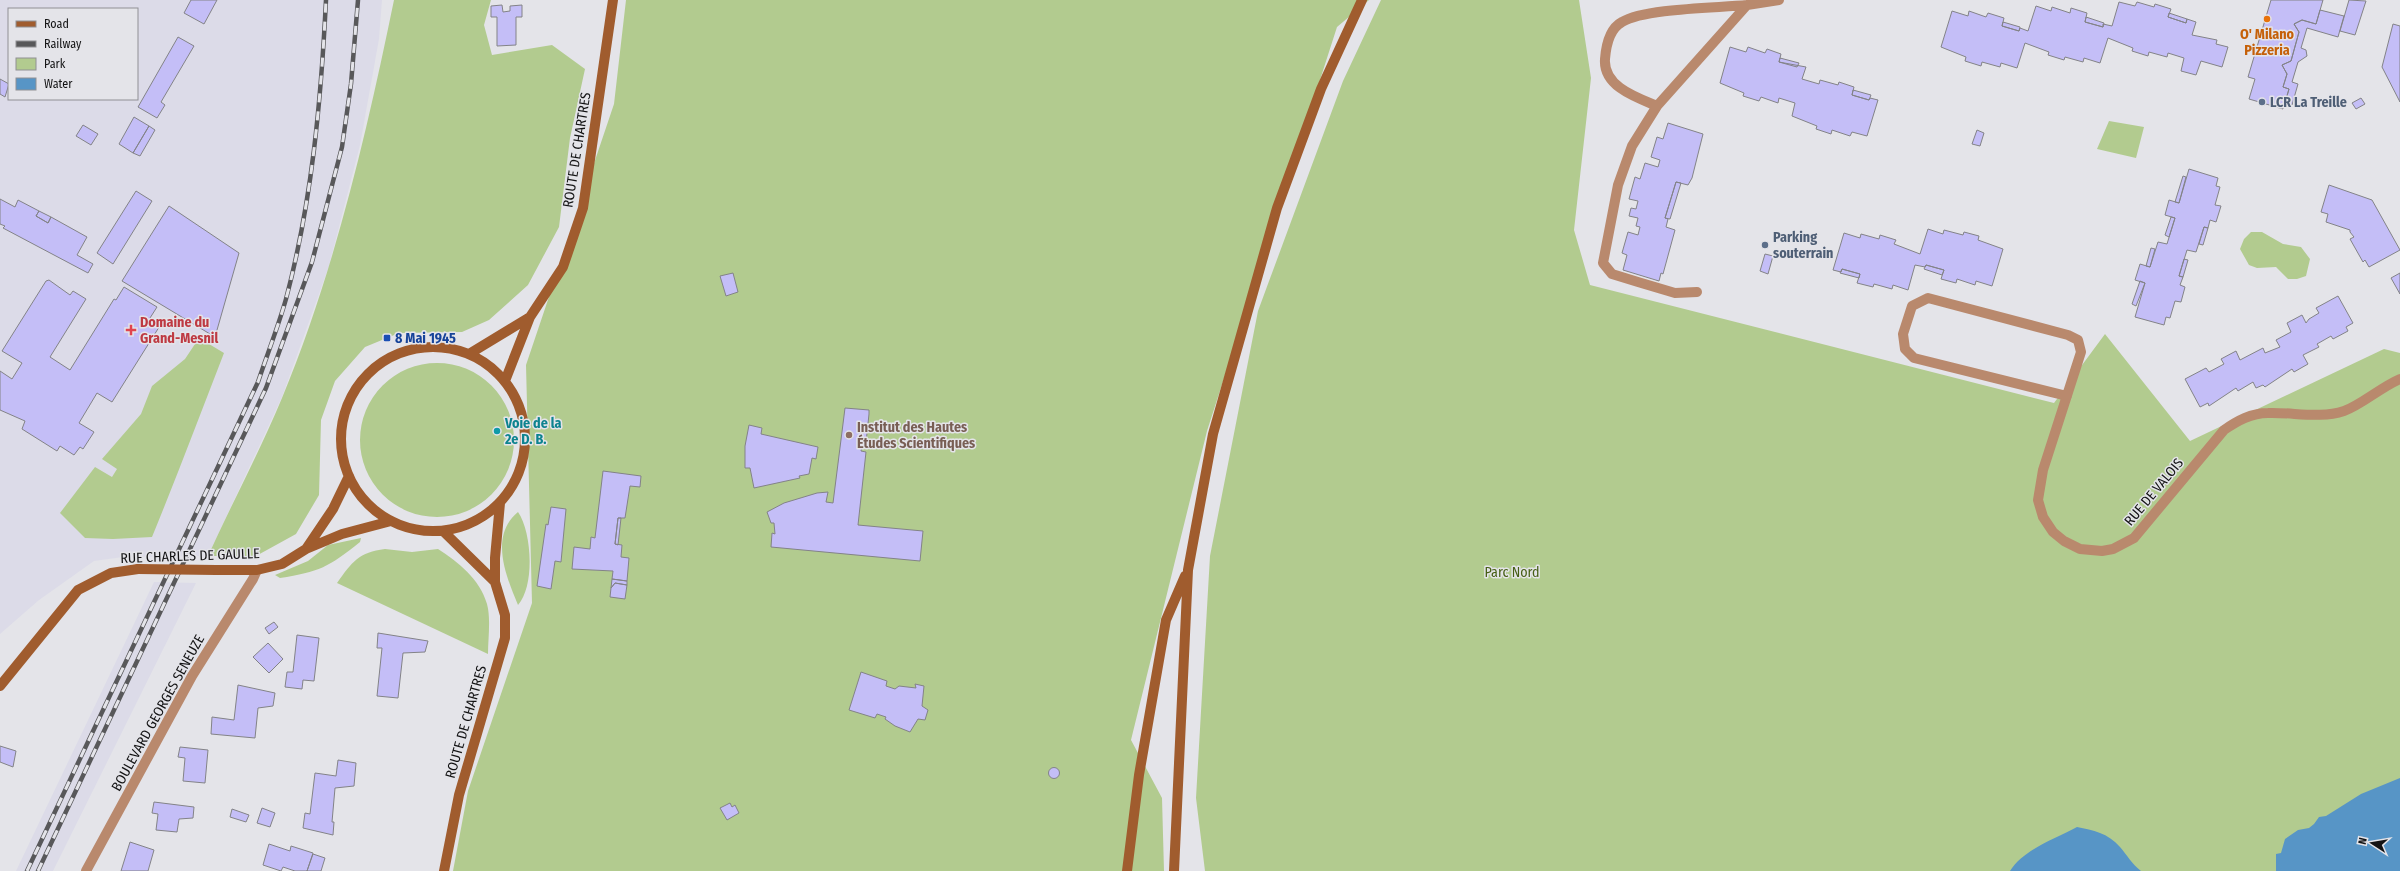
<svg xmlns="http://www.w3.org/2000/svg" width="2400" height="871" viewBox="0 0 2400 871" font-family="'Fira Sans Condensed',sans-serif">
  <rect width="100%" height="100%" fill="#e4e4e9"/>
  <path fill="#dcdbe8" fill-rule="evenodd" d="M0,0H382L379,39L360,145L329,266L282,397L208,556L123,557L94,561L39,600L0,634ZM9,9H137V99H9Z
    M154,582L196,583L53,871H16Z"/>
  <path fill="#b2cb8f" d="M394,0H491L484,25L492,55L552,45L585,69L570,138L559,227L528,285L489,320L462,332L399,333L365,347L335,381L321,420L319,495L296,534L256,556H208C232,503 260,451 282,398C334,273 367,132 394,0Z
    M626,0H1369L1337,27L1207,431L1131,740L1162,798L1164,871H453L468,791L532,603L526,365L614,104Z
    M1381,0H1579L1591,78L1574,230L1590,285L2054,403L2105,334L2190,441L2384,349L2400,353V871H1205L1196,798L1210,556L1258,311L1343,81Z
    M2109,121L2144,127L2136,158L2097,149Z
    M2251,232H2262L2283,244L2301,247L2310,259L2306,276L2297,279H2288L2276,267L2257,268L2249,265L2240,249L2244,239Z
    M199,338L224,353C200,415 177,476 152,537L113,539L85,538L60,513L95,467L112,477L117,469L102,459L141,414L152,386L185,359Z
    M360 440a77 77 0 1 1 154 0a77 77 0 1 1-154 0Z
    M518,512C532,532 535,586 518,605C506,576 489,536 518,512Z
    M361,538L360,542C329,567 319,572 280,578L275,575L308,561L328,545Z
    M385,549L412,552L438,549C458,562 480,579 487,604C491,618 488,639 488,654L337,583C352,562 359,552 385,549Z"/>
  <path fill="#5795c6" d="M2400,778V871H2276V854L2281,853L2285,839L2298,830L2309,828L2314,824L2319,817L2326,816L2361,794Z
    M2077,827C2093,830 2108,833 2120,847C2127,855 2132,864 2141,871H2010C2024,849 2055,839 2077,827Z"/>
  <path fill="#c4bef7" stroke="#838387" d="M191,0H217L204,24L184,13Z
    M2271,0H2323L2316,24L2302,20L2294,24L2299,32L2291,61L2282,65L2287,74L2283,87L2289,89L2283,109L2249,99L2255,79L2248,77Z
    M2349,0L2366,1L2355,35L2340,31Z
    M2119,2L2135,6L2137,2L2154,7L2155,4L2171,9L2168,17L2186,23L2187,19L2196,22L2192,35L2217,40L2216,44L2228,47L2222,67L2201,61L2196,75L2181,71L2184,58L2168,53L2167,57L2149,52L2148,56L2132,51L2133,48L2108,38L2100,63L2084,58L2083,62L2065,57L2064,60L2048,55L2049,52L2025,43L2017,68L2001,63L2000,67L1982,62L1981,66L1965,61L1966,57L1941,47L1952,11L1968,16L1969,11L1986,17L1988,13L2004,18L2002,26L2019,31L2020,28L2028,31L2036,6L2051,11L2052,7L2070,13L2071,8L2087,13L2085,22L2103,27V24L2112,26Z
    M502,5L503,12L510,11V6L522,5V17H516V45L497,46V17H491V6Z
    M2320,10L2344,16L2338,37L2307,28L2301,48L2306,50L2307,56L2298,62L2292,82L2298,84L2292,105L2285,103L2289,89L2283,87L2287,74L2282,65L2291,61L2299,32L2294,24L2302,20L2316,24Z
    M2169,13L2187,19L2186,23L2168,17Z
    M2086,17L2104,23L2103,27L2085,22Z
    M2003,22L2020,27L2019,31L2002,26Z
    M2393,24L2400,26V102L2382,67Z
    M178,37L194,46L161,102L165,105L157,118L138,107Z
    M1730,47L1746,52L1748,47L1765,53L1767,49L1781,54L1779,62L1806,67L1802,79L1819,84L1820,80L1838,85L1839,82L1854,87L1852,95L1869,100L1870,98L1878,100L1867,136L1852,132L1850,136L1832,130L1831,134L1816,129L1817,126L1792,116L1795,103L1779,98L1778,103L1761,97L1759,101L1743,96L1744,93L1720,83Z
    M1780,58L1799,63L1797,67L1779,62Z
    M0,79L9,84L5,97L0,94Z
    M1853,90L1871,95L1869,100L1852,95Z
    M2361,98L2365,104L2356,109L2352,103Z
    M134,117L149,126L133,153L119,144Z
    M1668,123L1703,134L1692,178L1688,185L1676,182L1665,218L1668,219L1666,227L1675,230L1663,274L1661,273L1659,281L1623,270L1627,255L1622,253L1628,232L1638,235L1640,227L1636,226L1638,218L1629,216L1631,208L1636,209L1638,201L1629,199L1635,177L1640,179L1645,163L1658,167L1660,160L1651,157L1657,137L1663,139Z
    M83,125L98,134L91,145L76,136Z
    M149,126L155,130L140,156L133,153Z
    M1977,130L1984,133L1980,146L1972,144Z
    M2189,169L2218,178L2216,186L2220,187L2215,205L2221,206L2216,222L2210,220L2208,228L2204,227L2196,252L2187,250L2179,276L2183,277L2180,285L2185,287L2181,302L2175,301L2170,318L2166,317L2164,325L2135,317L2145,283L2135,280L2140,264L2150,267L2158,242L2167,244L2175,218L2165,215L2169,200L2179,203Z
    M2183,176L2186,177L2179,203L2175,202Z
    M1676,182L1681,183L1670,219L1665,218Z
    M2329,185L2372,200L2400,250L2369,267L2365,260L2363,262L2350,239L2354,237L2350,232V230L2326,222L2328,214L2321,212Z
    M136,191L152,201L113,264L97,253Z
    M0,199L15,207L18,200L39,211L36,216L48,223L51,217L87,237L77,255L93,264L88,273L3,228L5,226L0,224Z
    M169,206L239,253L215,337L122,281Z
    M39,211L51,217L48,223L36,216Z
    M2171,217L2175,218L2169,237L2165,235Z
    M2204,227L2208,228L2203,245L2199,244Z
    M1928,229L1943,234L1944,230L1963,235L1964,232L1979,236L1978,240L2003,249L1992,286L1976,281L1975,285L1957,279L1956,283L1941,279L1944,270L1926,265L1925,267L1915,265L1908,290L1893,285L1892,289L1874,284L1873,287L1857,283L1860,274L1842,269L1841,272L1833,270L1844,233L1860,238L1861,234L1879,239L1880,235L1896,240L1894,244L1920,254Z
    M2151,248L2155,249L2150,267L2146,266Z
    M1765,254L1773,256L1768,274L1760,271Z
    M2184,259L2188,260L2183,277L2179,276Z
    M1926,265L1944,270L1942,275L1924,269Z
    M1842,269L1860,274L1859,278L1840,273Z
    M733,273L738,292L726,296L720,276Z
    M2400,273V294L2391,278Z
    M49,280L70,295L73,291L86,299L50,357L70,370L114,299L116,300L124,287L157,307L150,318L161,324L112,402L97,393L79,423L94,432L83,449L80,447L74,455L60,446L57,451L22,429L25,421L0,410V371L12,379L22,363L2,351L46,281Z
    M2140,281L2145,283L2136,306L2132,304Z
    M2338,296L2353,323L2346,327L2348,331L2333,339L2331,336L2317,344L2319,347L2303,355L2308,364L2294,372L2292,369L2265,387L2263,385L2256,388L2253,382L2238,391L2236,388L2209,406L2208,403L2200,407L2185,379L2206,368L2209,372L2224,364L2221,359L2236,351L2240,360L2263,348L2265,353L2280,347L2276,340L2291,332L2287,323L2302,315L2306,323L2309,319L2319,313L2316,308Z
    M845,408L869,410V414L866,443L865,447L862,446L861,451L866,452L858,525L923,531L920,561L771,547L772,533L775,534L774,523H771L767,512L784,503L817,493L828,492L826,502L833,503Z
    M749,425L762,428L761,434L818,447L816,459L812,458L809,474L799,476L800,478L754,488L750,468H745V446Z
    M603,471L641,476L640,487L630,486L625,518H618L615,544L622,545L621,557L629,558L627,581L612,579L613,571L572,569L574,547L590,549L591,537L595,538Z
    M551,507L566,509L561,562L555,561L551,589L537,586L546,524L548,525Z
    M618,518H621L618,545L615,544Z
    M612,579L627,581V585L615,583L611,588Z
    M615,583L627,585L625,599L610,597L611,588Z
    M274,622L278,627L269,634L265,628Z
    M378,633L428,641L425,652L403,653L398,698L377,696L382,648H377Z
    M297,635L319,638L314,681L303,680L302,689L285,687L287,672H293Z
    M268,643L283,659L269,673L253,657Z
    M861,672L887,681L886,686L895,689L899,686L916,688L915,684L924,686L922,706L928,710L925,720L918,719L910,732L895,726L885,719L886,717L877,714L875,718L849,710Z
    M238,685L275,693L273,706L258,708L255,738L211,734L212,717L234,720Z
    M0,746L16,751L13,767L0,762Z
    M180,747L208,750L205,783L183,781L185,758L178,757Z
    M338,760L356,763L354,786L335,788L332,822H334L333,835L303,828L305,813L310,814L315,773L336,776Z
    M1048.5 773a5.5 5.5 0 1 1 11 0a5.5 5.5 0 1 1-11 0Z
    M154,802L194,807L193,818L179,819L177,832L156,830L158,814L152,813Z
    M730,803L732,807L735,805L739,813L727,820L720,808Z
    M262,808L275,813L270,827L257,823Z
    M232,809L249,815L246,822L230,817Z
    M130,842L154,850L148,871H121Z
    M269,844L290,851L291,846L313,853L307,871H295L283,867L281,871L263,865Z
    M313,854L325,858L321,871H307Z"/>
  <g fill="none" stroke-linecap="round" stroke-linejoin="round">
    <path stroke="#b9896d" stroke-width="10" d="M1657,106C1635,97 1603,86 1605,59C1606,46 1609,29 1622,22C1645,8 1717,8 1747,5
      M1697,292L1675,293L1638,282L1612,274L1603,263L1618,185L1632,146L1657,106L1747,5L1779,0
      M2067,396L1914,358L1905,349L1903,334L1912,306L1928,298L2068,335L2078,340L2081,352L2043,470L2038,500L2043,517L2053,532L2064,541L2080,549L2102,551L2113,549L2134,538L2224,430C2237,421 2251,413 2268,413C2293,412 2320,419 2344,411C2361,405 2381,387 2400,379
      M86,871L192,676L253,579L257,570"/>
    <path stroke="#a05c2e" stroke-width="10" d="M341 439a92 92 0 1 1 184 0a92 92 0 1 1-184 0Z
      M469,354L530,317
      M505,381L530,317L563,267L583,208L613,0
      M443,531L495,582
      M306,549L333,509L349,476
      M216,570H257L282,564L306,549L342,534L391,521
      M0,686L78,590L111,573L138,569
      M444,871L459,795L505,638V615L495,582V558L500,503
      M1127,871L1139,775L1166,620L1185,576
      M1174,871L1188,570L1213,434L1277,208L1321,89L1362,0"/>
    <g stroke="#58585a" stroke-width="4.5">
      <path id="rail" d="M27,871L258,382C267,355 278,327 286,299C312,201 321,101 326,0
        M38,871L266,388L312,262L342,147L351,84L358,0"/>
    </g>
    <use href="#rail" stroke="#e4e4e9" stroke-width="3" stroke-dasharray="9" stroke-linecap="butt"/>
    <path stroke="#a05c2e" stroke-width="10" d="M138,569L216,570"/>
  </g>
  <circle fill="#e8710a" stroke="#e4e4e9" stroke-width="1.5" cx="2267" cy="19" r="4"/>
  <g fill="#5c6f8a" stroke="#e4e4e9" stroke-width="1.5">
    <circle cx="2262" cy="102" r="4"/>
    <circle cx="1765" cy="245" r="4"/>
  </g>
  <path fill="#e0444e" stroke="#e4e4e9" stroke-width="1.5" d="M129 324h4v4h4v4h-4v4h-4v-4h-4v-4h4z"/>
  <rect fill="#1a4fb4" stroke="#e4e4e9" stroke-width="1.5" x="383" y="334" width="8" height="8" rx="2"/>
  <circle fill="#0f9aa8" stroke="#e4e4e9" stroke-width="1.5" cx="497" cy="431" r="4"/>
  <circle fill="#8d6e63" stroke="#e4e4e9" stroke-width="1.5" cx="849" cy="435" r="4"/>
  <g text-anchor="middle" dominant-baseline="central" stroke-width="3" stroke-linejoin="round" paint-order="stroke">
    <g font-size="14" font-weight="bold" fill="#c56008" stroke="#e4e4e9">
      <text x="2267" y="34">O' Milano<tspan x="2267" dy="16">Pizzeria</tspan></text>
    </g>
    <g font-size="14" font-weight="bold" fill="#4e5e75" stroke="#e4e4e9" text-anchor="start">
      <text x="2270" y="102">LCR La Treille</text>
      <text x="1773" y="237">Parking<tspan x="1773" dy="16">souterrain</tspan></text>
    </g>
    <g font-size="14" fill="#131314" stroke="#e4e4e9">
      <text transform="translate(577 150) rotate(-81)">ROUTE DE CHARTRES</text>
      <text transform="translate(2154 492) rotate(-50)">RUE DE VALOIS</text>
      <text transform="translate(190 556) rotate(-2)">RUE CHARLES DE GAULLE</text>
      <text transform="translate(158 713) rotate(-61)">BOULEVARD GEORGES SENEUZE</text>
      <text transform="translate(466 722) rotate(-74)">ROUTE DE CHARTRES</text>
    </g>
    <g font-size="14" font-weight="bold" fill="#be3a42" stroke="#e4e4e9" text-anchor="start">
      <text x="140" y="322">Domaine du<tspan x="140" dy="16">Grand-Mesnil</tspan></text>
    </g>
    <g font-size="14" font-weight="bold" fill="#164399" stroke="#e4e4e9" text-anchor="start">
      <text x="395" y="338">8 Mai 1945</text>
    </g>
    <g font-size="14" font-weight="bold" fill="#0d838f" stroke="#e4e4e9" text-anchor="start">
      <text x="505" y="423">Voie de la<tspan x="505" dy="16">2e D. B.</tspan></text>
    </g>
    <g font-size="14" font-weight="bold" fill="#785e54" stroke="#e4e4e9" text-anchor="start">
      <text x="857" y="427">Institut des Hautes<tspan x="857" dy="16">Études Scientifiques</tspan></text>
    </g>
    <g font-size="14" fill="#475f16" stroke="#e4e4e9">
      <text x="1512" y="572">Parc Nord</text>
    </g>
  </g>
  <rect x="8" y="8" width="130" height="92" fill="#e4e4e9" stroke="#909094"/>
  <rect x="16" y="21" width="20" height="6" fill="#a05c2e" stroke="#909094"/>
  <text x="44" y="28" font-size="12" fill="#131314">Road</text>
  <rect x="16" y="41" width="20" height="6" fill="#58585a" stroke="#909094"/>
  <text x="44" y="48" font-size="12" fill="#131314">Railway</text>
  <rect x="16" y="58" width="20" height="12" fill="#b2cb8f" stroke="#909094"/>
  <text x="44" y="68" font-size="12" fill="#131314">Park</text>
  <rect x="16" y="78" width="20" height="12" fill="#5795c6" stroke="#909094"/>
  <text x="44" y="88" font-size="12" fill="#131314">Water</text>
  <g transform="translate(2372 843) rotate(282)" stroke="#e4e4e9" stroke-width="3" paint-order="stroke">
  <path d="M0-3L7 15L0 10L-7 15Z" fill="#131314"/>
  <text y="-6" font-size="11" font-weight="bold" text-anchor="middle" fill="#131314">N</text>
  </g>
</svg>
